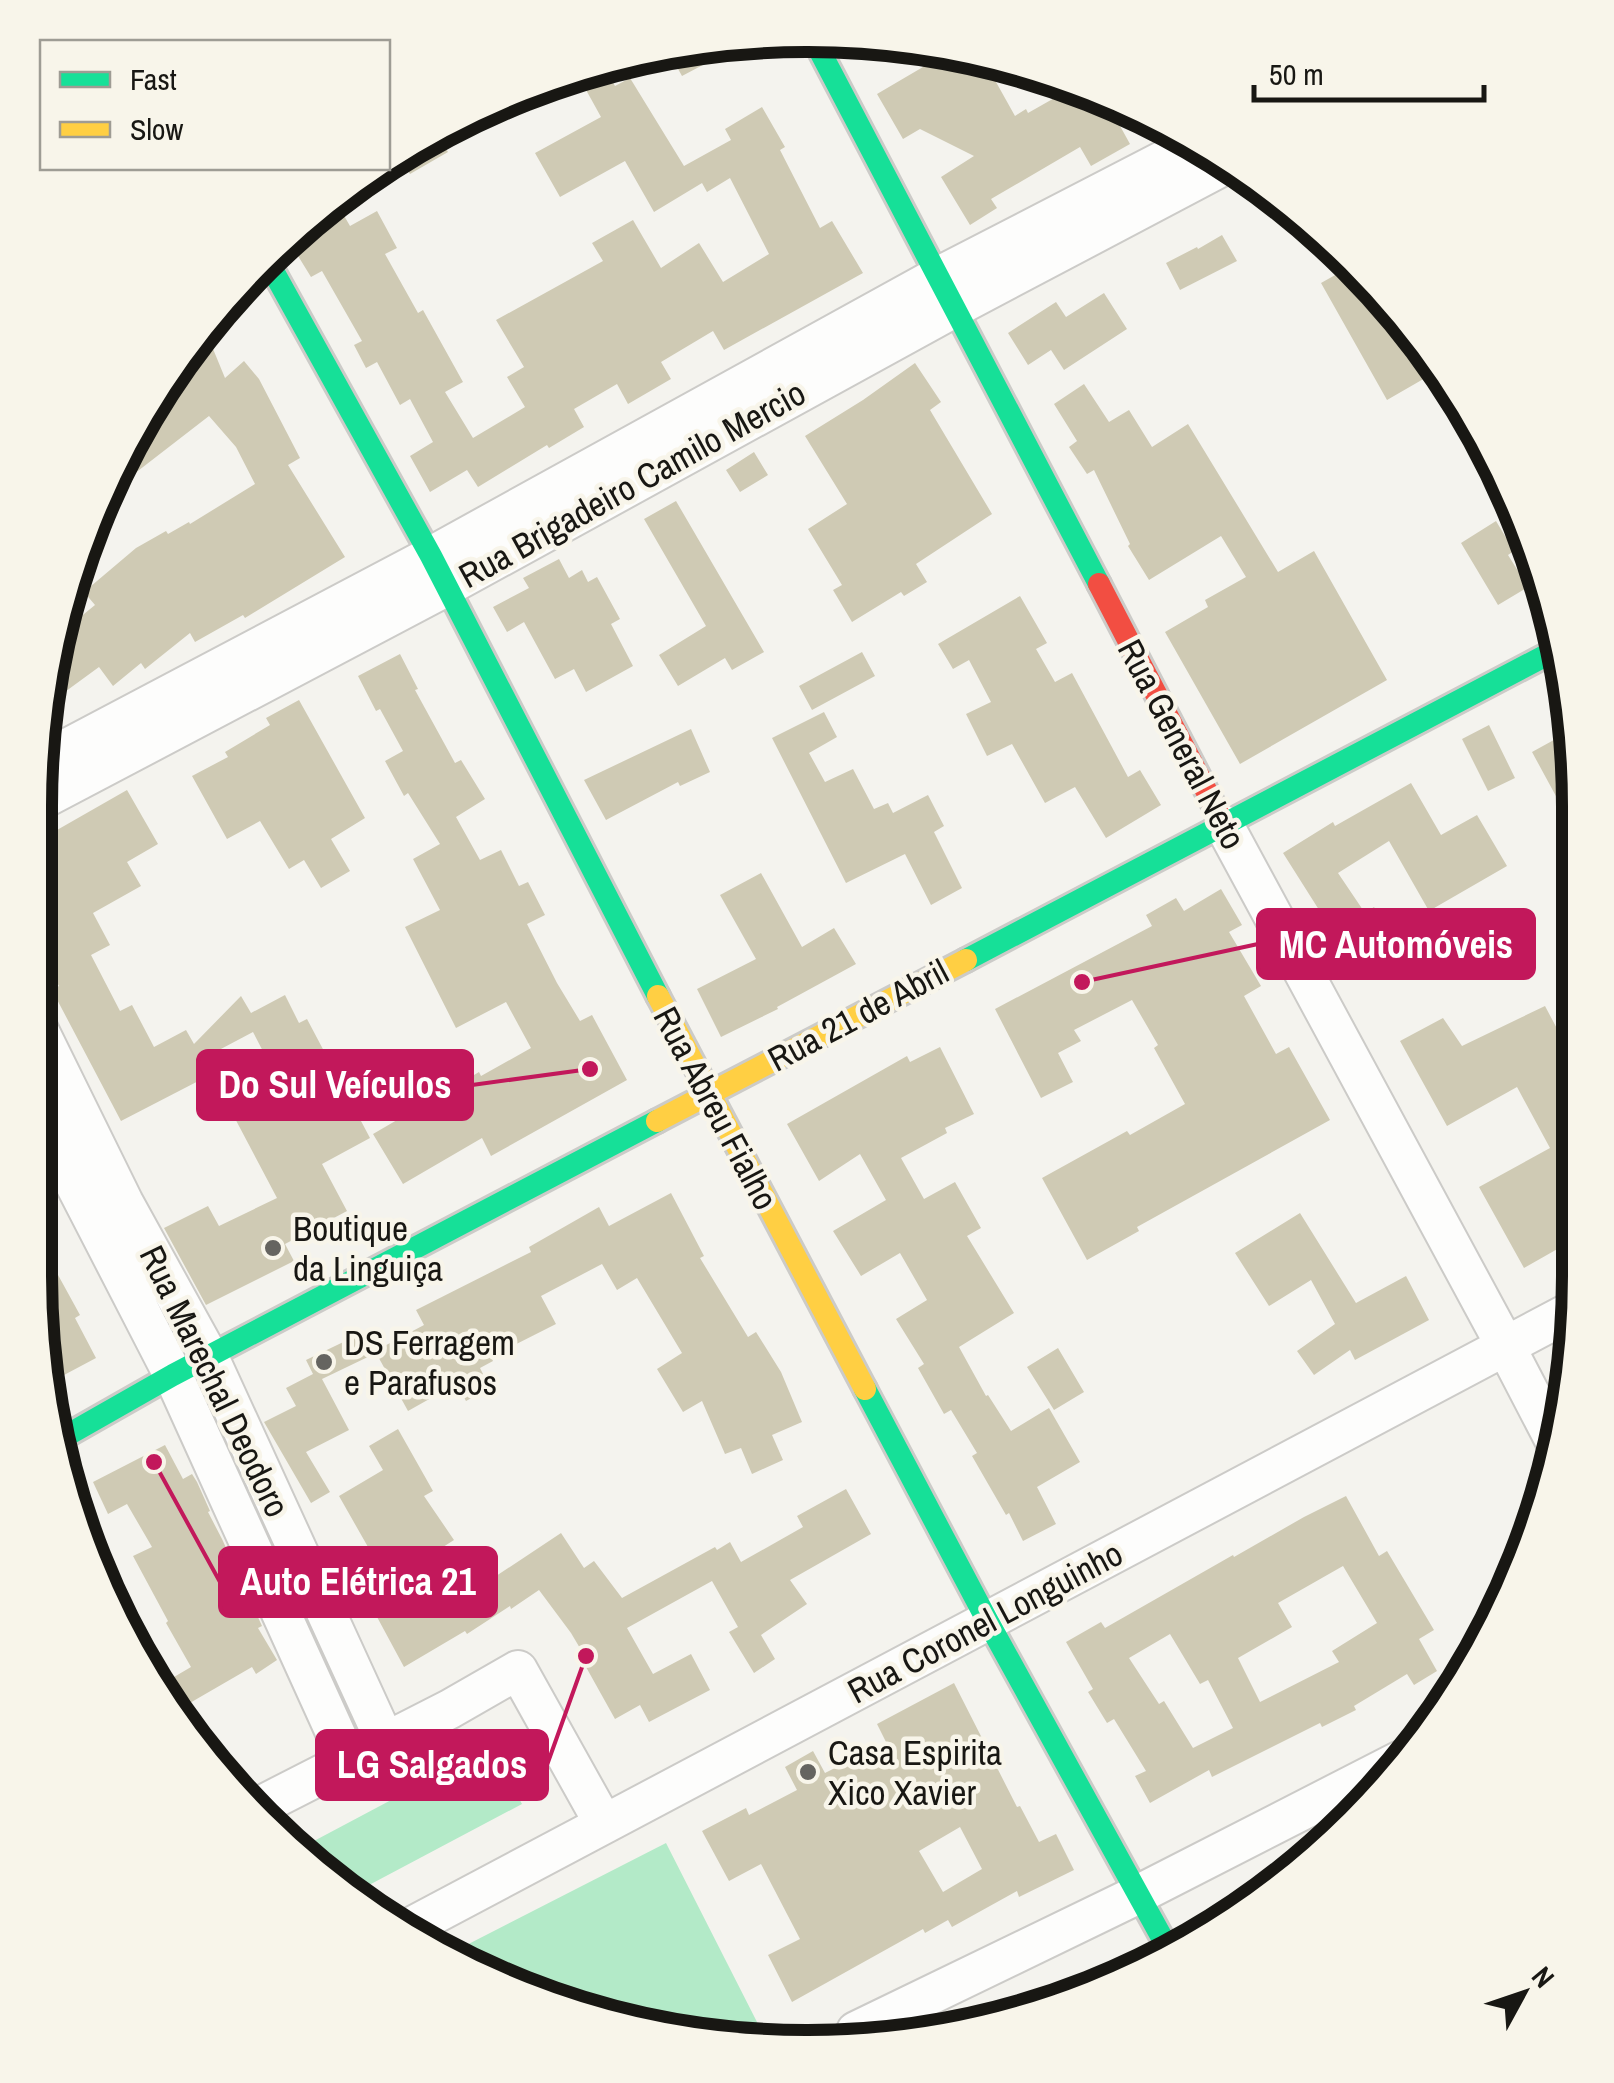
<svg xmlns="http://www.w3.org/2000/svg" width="1614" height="2083" viewBox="0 0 1614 2083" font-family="'Archivo Narrow',sans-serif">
  <rect width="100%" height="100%" fill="#f4f3ee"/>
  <path fill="#b3eac8" d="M491,1747L522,1804L354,1893L297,1850Z
    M666,1843L757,2022L753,2041L608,2022L447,1955Z"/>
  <path fill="#cfcab4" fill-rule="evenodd" d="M750,40L682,76L668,51L706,42Z
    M944,51L982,57L1015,116L1026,109L1028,113L1072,88L1129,107L1114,115L1130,144L1091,166L1080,147L991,199L997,208L970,225L941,177L974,156L920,129L903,139L877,94L923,67L921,64Z
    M604,66L615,86L630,78L684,166L731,140L725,129L762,107L785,147L780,150L820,228L832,221L863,273L724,350L713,331L661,362L671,379L628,404L617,384L574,409L584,427L549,448L547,445L478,487L467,470L430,492L410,456L433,442L410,399L400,405L377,362L366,368L354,345L362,341L322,271L311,277L287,238L298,226L335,200L350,226L377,211L397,248L385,254L418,313L423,310L463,382L445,392L473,438L525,407L507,377L524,367L496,320L603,261L592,243L633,220L661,268L699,243L723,282L769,254L730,178L707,192L702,183L654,212L625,161L560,197L535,153L601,117L580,79Z
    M435,132L448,152L410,174L398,155L420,139Z
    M1222,235L1237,261L1180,290L1166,263L1197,247L1198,249Z
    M1353,265L1387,298L1439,370L1387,400L1321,283Z
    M1104,293L1127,329L1064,370L1051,350L1028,365L1008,333L1056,302L1066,317Z
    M204,327L225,378L244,361L259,379L300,458L288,465L345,557L245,618L243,615L195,642L190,633L145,669L141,663L113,686L99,667L47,705L59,645L79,630L73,623L95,605L84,592L136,548L166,531L168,534L189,522L190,524L255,484L236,447L209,416L112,491L195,337Z
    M915,363L941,402L930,410L992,514L916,564L927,582L904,596L901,592L852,622L833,590L842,585L808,529L847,504L805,436L863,400Z
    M1084,384L1109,422L1129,410L1152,447L1188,424L1278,572L1314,551L1387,680L1240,764L1165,632L1208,607L1205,600L1246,577L1221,536L1149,580L1128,546L1130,544L1094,470L1087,474L1069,447L1077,441L1054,404Z
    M754,452L768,475L740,492L726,470Z
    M676,501L764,652L732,670L725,658L678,686L659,655L706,626L644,519Z
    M1496,521L1514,551L1508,555L1528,587L1498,605L1461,543Z
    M559,559L569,578L582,570L588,582L597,577L620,619L611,624L633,666L586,692L574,669L555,679L524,622L507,632L493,607L529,588L523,578Z
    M1020,596L1047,643L1036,649L1055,682L1072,673L1128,777L1140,770L1161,805L1106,838L1075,787L1045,803L1012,744L987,756L966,714L991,702L969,660L953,669L938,644Z
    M862,652L875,676L812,710L799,686Z
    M400,654L418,689L415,690L455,763L461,760L485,799L456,817L480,860L501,850L519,886L528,882L545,915L527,924L557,983L580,1021L592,1015L627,1080L491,1156L482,1138L403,1184L373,1134L464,1081L479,1072L481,1076L531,1048L506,1002L456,1028L405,927L440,910L413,859L440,844L408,793L404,796L385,761L403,751L380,709L376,711L358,676Z
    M299,700L365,818L331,839L350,871L321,888L304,860L289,869L260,821L227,839L192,776L228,757L225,752L270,725L266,718Z
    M824,712L837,737L809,753L825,782L853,769L874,809L888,803L893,813L928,795L944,826L934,832L962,888L931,905L905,854L846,883L772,738Z
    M1489,725L1515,778L1488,791L1462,739Z
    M691,729L710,772L680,786L678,782L606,820L584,780Z
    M1572,730L1577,756L1576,833L1532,752Z
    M1411,783L1441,835L1477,815L1507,866L1429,911L1389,841L1338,873L1365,913L1374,907L1390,932L1341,962L1326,936L1333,932L1283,853L1333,822L1335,826Z
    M127,790L158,844L127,862L141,886L93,913L110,945L91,955L120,1011L132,1005L154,1047L186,1030L194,1044L241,996L251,1013L285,995L299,1023L307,1019L370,1138L322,1164L347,1211L285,1244L294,1261L206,1305L164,1228L208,1206L219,1226L277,1198L230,1109L279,1082L253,1032L202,1059L210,1075L121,1121L52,990L59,986L36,946V842Z
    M761,873L802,947L834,928L856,964L777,1007L778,1009L721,1037L697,989L756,959L720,895Z
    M1221,889L1242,925L1229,932L1261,986L1244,996L1276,1054L1289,1047L1330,1120L1137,1227L1139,1231L1087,1260L1042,1178L1127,1131L1130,1135L1185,1104L1154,1048L1158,1045L1132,1000L1074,1030L1081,1041L1058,1053L1073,1082L1041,1098L995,1009L1152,926L1146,915L1176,898L1184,911Z
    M1545,1006L1571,1055L1568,1243L1524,1268L1479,1187L1550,1148L1517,1087L1447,1126L1400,1041L1443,1018L1462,1046Z
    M940,1047L974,1114L945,1128L947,1133L901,1158L924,1199L955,1182L981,1228L967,1236L1014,1313L959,1347L986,1396L988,1395L1011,1431L1049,1408L1080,1462L1037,1487L1056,1524L1023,1541L1009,1513L1006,1515L972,1456L977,1453L951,1410L944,1414L918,1368L924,1364L896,1319L927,1300L900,1253L861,1276L833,1231L886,1200L860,1154L819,1181L787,1124L907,1056L910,1062Z
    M671,1193L704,1256L700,1258L748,1337L756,1332L781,1372L802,1422L772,1435L783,1460L752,1474L741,1448L725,1454L702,1401L683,1412L657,1369L682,1353L637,1278L617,1290L602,1264L541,1296L556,1324L491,1357L493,1361L480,1368L490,1388L466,1401L456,1384L408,1411L375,1351L424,1325L416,1310L531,1252L529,1247L599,1207L609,1226Z
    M1300,1213L1356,1303L1406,1276L1429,1320L1355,1360L1350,1350L1314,1375L1297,1351L1335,1324L1311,1280L1269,1306L1235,1253Z
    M35,1233L80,1315L75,1318L96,1358L49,1383L35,1276Z
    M362,1333L372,1355L322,1379L349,1430L306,1452L330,1492L311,1503L264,1422L296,1406L286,1388L313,1374L306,1360Z
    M1058,1348L1084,1392L1054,1410L1027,1367Z
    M398,1429L433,1491L424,1496L454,1540L432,1554L456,1597L473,1586L475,1590L561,1533L584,1568L594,1561L622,1598L715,1547L717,1550L730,1542L741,1562L803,1527L797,1516L846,1489L871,1534L790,1580L807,1604L761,1635L775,1659L754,1673L729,1632L738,1627L712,1581L627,1628L653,1674L691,1654L710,1690L649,1722L640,1705L615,1719L586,1667L590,1665L571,1633L539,1590L511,1609L510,1606L467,1634L465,1631L404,1667L363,1591L378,1582L359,1552L368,1547L339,1496L383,1470L369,1446Z
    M165,1445L183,1479L192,1474L197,1482L210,1511L208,1512L222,1539L262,1626L258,1628L277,1660L256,1674L252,1667L176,1711L157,1687L191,1667L166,1623L168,1621L133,1556L152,1547L127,1504L108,1514L93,1482Z
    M1346,1496L1379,1556L1387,1551L1434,1630L1419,1639L1437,1671L1414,1685L1407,1674L1354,1706L1356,1710L1322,1727L1320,1723L1212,1777L1209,1770L1150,1803L1135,1776L1146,1771L1114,1719L1107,1723L1088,1692L1093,1689L1066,1642L1101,1622L1105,1628L1233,1555L1234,1557L1304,1517ZM1343,1566L1377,1623L1332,1651L1339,1662L1260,1702L1238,1658L1292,1627L1278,1603ZM1170,1634L1200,1684L1208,1680L1233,1728L1193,1748L1164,1701L1159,1704L1129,1658Z
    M954,1683L1017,1807L1020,1806L1039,1842L1056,1834L1074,1870L1019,1897L1017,1891L952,1927L948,1920L925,1933L923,1929L792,2002L768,1955L800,1939L761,1864L729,1881L702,1831L746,1808L749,1815L797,1790L785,1767L813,1751L825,1773L886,1742L877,1724ZM960,1827L982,1869L943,1892L919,1851Z"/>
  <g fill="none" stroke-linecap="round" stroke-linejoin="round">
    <g stroke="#cccbc8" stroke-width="42">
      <path id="street" d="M37,764L431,556L939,276L1195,144
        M36,803L446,587L956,307L1227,164
        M1224,825L1506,1347L1558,1447
        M36,1024L124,1203L209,1357L385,1741
        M36,1109L173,1375L349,1763
        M252,1810L450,1709L518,1670L604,1824
        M403,1931L1566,1314
        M856,2031L1139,1894L1401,1760"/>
    </g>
    <g stroke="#cccbc8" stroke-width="28">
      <path id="fast" d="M813,38L1099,584
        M267,260L431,556L658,996
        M966,960L1556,650
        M865,1389L987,1620L1171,1954
        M57,1441L173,1375L657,1121"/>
    </g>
    <g stroke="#cccbc8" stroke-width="28">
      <path id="slow" d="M658,996L865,1389
        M657,1121L966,960"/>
    </g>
    <g stroke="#cccbc8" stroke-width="28">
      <path id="jam" d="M1099,584L1224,825"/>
    </g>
    <use href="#street" stroke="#fdfdfc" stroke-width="38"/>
    <use href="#fast" stroke="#16e098" stroke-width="22"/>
    <use href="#slow" stroke="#ffcf43" stroke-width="22"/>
    <use href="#jam" stroke="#f24e42" stroke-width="22"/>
  </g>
  <g fill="#656460" stroke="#f8f5ea" stroke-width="4">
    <circle cx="273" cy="1248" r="10"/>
    <circle cx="324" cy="1362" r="10"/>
    <circle cx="808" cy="1772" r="10"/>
  </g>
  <g text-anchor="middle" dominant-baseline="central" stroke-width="9" stroke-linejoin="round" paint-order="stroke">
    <g font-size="35" fill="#181713" stroke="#f8f5ea">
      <text transform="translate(632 484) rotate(-29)">Rua Brigadeiro Camilo Mercio</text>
      <text transform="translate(1182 744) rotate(62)">Rua General Neto</text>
      <text transform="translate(858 1015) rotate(-28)">Rua 21 de Abril</text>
      <text transform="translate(716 1108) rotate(62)">Rua Abreu Fialho</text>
      <text transform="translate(215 1381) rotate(64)">Rua Marechal Deodoro</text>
      <text transform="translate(985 1622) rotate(-28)">Rua Coronel Longuinho</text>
    </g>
    <g font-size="35" fill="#181713" stroke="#f8f5ea" text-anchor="start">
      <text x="293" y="1228">Boutique<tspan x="293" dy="40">da Linguiça</tspan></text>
      <text x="344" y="1342">DS Ferragem<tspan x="344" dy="40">e Parafusos</tspan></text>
      <text x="828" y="1752">Casa Espirita<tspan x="828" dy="40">Xico Xavier</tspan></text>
    </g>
  </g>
  <path d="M0 0H1614V2083H0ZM806 52H808A754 754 0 0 1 1562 806V1276A754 754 0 0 1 808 2030H806A754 754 0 0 1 52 1276V806A754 754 0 0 1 806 52Z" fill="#f8f5ea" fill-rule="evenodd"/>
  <path fill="none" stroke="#181713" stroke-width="12" d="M806 52H808A754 754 0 0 1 1562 806V1276A754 754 0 0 1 808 2030H806A754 754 0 0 1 52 1276V806A754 754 0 0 1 806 52Z"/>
  <path fill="none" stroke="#c2185b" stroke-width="4" d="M1082 982L1258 944M590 1069L472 1085M154 1462L220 1582M586 1656L547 1765"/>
  <g fill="#c2185b" stroke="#f8f5ea" stroke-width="4">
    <circle cx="1082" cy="982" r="10"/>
    <circle cx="590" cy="1069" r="10"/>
    <circle cx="154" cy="1462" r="10"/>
    <circle cx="586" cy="1656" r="10"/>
  </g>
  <g fill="#c2185b" stroke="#c2185b" stroke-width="4">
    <rect x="1258" y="910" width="276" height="68" rx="10"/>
    <rect x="198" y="1051" width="274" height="68" rx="10"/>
    <rect x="220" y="1548" width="276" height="68" rx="10"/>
    <rect x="317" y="1731" width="230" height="68" rx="10"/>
  </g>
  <g font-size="38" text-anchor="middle" font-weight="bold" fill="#fff">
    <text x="1396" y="958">MC Automóveis</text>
    <text x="335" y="1098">Do Sul Veículos</text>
    <text x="358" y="1595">Auto Elétrica 21</text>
    <text x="432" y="1778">LG Salgados</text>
  </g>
  <rect x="40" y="40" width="350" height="130" fill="#f8f5ea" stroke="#9e9c94" stroke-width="2.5"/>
  <rect x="60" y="72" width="50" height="15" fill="#16e098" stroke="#9e9c94" stroke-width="2.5"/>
  <text x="130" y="90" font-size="30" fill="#181713">Fast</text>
  <rect x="60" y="122" width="50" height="15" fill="#ffcf43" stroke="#9e9c94" stroke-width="2.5"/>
  <text x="130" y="140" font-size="30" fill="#181713">Slow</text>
  <g transform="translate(1524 1993) rotate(50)" stroke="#f8f5ea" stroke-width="8" paint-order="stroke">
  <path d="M0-8L18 38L0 25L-18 38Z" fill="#181713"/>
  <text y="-15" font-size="28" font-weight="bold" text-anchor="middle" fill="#181713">N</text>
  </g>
  <path d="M1254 85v15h230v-15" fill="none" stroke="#181713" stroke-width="5"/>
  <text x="1269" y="85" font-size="30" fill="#181713" stroke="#f8f5ea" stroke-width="8" paint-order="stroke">50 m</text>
</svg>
